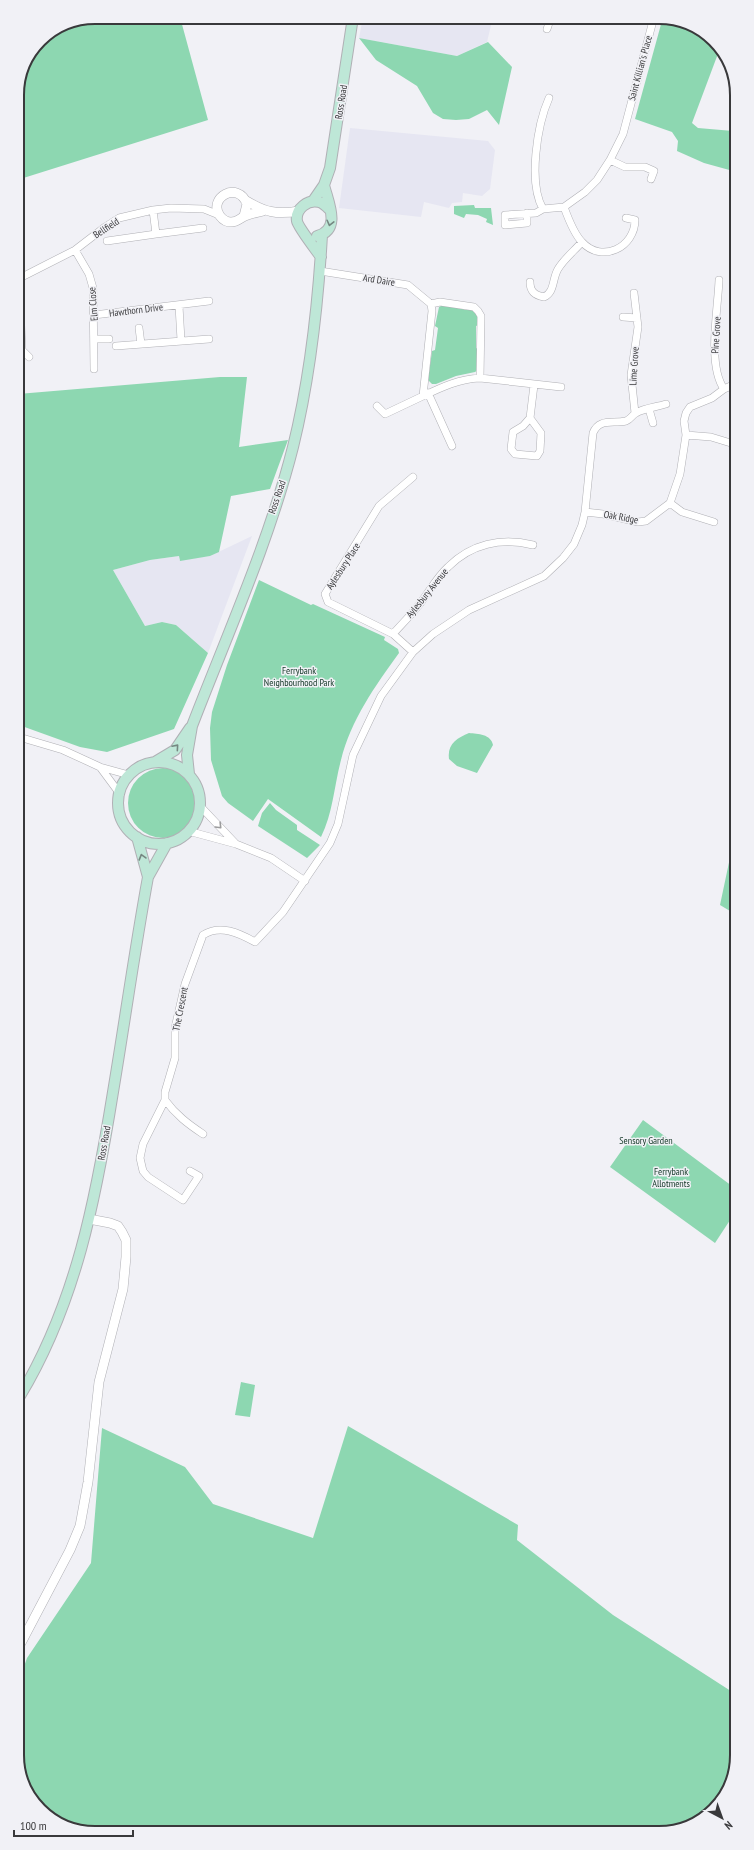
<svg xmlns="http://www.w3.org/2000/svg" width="754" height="1850" viewBox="0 0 754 1850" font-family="'PT Sans Narrow',sans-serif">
  <rect width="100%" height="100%" fill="#f1f1f6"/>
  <path fill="#e6e6f2" d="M363,17H493L487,42L457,56L359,38Z
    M350,128L488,141L495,150L490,189L482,196L463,193L462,202L452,203L449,208L424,202L421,217L339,208Z
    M252,536L208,653L176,625L162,622L145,626L113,570L150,560L179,556V560L210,556Z"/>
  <path fill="#8dd7b1" d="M95,17H180L208,120L17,180V90L25,60L40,40L65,23Z
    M663,17L707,33L719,51L692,123L698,128L733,131V171L704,163L677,151L678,141L672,132L635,119Z
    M359,38L457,56L488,42L512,67L499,125L487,110L469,119L456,120L443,119L433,113L417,86L376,60Z
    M474,205L475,208H491L493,225L486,222L487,219L478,215L466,214L464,218L454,214V206Z
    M443,305L467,310L468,308C477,312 478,315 479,325L476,326V348L479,350L478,370L475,372L456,376L436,384H432L428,380L432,351L435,350L438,328L435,326L439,307Z
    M220,377H247L239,447L288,440L270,489L231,496L219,552L210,556L180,561L179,556L150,560L113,570L145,626L162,622L176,625L208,653L174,729L107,752L80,747L19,725L18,394Z
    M259,580L311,605L313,604L385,637L384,640L398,649L399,653C375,686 351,720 341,760C334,786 333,813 321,837L268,799L253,821L228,803L222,796L211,760L210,728L212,712L227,665Z
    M469,733C478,734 491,734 493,745L477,773L457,766L449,759C447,744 457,738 469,733Z
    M128 803a35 35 0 1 1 70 0a35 35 0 1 1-70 0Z
    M270,803L276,810L297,825V830L320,845L307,858L258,826L262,813Z
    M735,834V914L720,905Z
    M643,1120L736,1189V1211L715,1243L610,1167Z
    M241,1382L255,1385L250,1417L235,1415Z
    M348,1426L518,1525L517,1540L613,1615L737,1695V1756L721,1802L684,1829L89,1833L47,1817L21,1780V1675L27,1658L91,1563L102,1428L185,1467L213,1504L313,1538Z"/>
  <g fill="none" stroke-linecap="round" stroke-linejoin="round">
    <g stroke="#b0b0b5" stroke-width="8">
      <path id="minor" d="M547,29L551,17
        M610,160L625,167H645L654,171L651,179
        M564,207C568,218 574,234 582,242C602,264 635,247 635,220L626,218
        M543,209C528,183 537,125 549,98
        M527,213V223L505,225V215L536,213L543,209L564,207L585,192L597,180L610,160L623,134L654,17
        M156,234L203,228
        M107,241L156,234L153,210
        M75,250L89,274L93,288L94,369
        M320,271L408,285L431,304L440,302L474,307L478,311L481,316L480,378C459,379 442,387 423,396L432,311L431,304
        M18,279L75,250L105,227L119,218L153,210L171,208L204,209L219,215
        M719,280C718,309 707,365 724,389
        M530,282C530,291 534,295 544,297C555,292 552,279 558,269C564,259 574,251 582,242
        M634,293L638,327L631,375L635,413
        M18,295L20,301L22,350
        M179,306L181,340
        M94,315L209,301
        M623,317L637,318
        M139,328L141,344
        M94,339H109
        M116,346L209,339
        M22,350L29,357
        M480,378L561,387
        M428,393L452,446
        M377,406L385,414L423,396
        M649,409L653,423
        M530,418L523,426L513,432L511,449L515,454L537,456L540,451L541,433L530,418L534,385
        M686,435L711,437L734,444
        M670,503L682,512L714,522
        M585,512L603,514L638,522L646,521L670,503L680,474L686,435L684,421L686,413L690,407L712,398L724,389L733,385
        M393,634C401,625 410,616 418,606C428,594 436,578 448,567C471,544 501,537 533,545
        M413,652L393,634L328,602L325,594L379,506L413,477
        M19,737L63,750L100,767L129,775
        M100,767L120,794
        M201,807L235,843
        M188,831L236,844L271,858L305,881
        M165,1100C176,1115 188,1124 203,1134
        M190,1171L199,1176L183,1200L148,1177L143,1171L140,1158L143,1144L165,1100V1092L175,1058V1028L185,984L203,935C220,924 239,933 255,942L283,912L330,843L338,824L353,755L381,696L413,652L433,634L469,610L544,576L563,558L574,544L582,525L585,512L593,433C599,418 612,424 626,421C631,419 632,415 636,413C644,408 657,407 666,404"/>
    </g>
    <g stroke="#b0b0b5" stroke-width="10">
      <path id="tertiary" d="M245,200C265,212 276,215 299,211
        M244,216L247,204C238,180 207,198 220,216C223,220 227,222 231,222C238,222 240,218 245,216C251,214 257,212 263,211
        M21,1643L70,1550L80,1526L88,1482L99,1382L123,1289L126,1257V1240L122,1232L118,1226L110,1223L89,1219"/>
    </g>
    <g stroke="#b0b0b5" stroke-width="12">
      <path id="secondary" d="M313,201L324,185L330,168L353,17
        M317,236C342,230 328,202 324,185
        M321,257C316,250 298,227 297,221C295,209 308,199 319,202C323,203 326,206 329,209
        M155,762L175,750L190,728
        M118 803a41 41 0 1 1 82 0a41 41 0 1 1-82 0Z
        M189,774L187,755L192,726C227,635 269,542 293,447C310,378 318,306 322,235
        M137,837L148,877
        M20,1396C76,1303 96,1198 113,1092C125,1020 135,948 148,877L167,843"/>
    </g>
    <use href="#minor" stroke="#fff" stroke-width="7"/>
    <use href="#tertiary" stroke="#fff" stroke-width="9"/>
    <use href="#secondary" stroke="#bee7d7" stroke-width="10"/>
  </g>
  <defs><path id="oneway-chevron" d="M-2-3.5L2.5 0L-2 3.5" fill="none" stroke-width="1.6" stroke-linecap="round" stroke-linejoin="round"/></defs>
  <g stroke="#758781">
    <use href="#oneway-chevron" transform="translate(330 223) rotate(104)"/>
    <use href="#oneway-chevron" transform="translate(176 747) rotate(-49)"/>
    <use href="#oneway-chevron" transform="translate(142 857) rotate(-106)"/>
  </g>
  <use stroke="#9c9c9d" href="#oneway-chevron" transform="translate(219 826) rotate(46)"/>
  <g text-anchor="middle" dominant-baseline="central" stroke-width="3" stroke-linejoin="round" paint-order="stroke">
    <g font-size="10" fill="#39393b" stroke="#f1f1f6">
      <text transform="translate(640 68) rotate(-75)">Saint Killian's Place</text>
      <text transform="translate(341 102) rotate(-81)">Ross Road</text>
      <text transform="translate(106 228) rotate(-33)">Bellfield</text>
      <text transform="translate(379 280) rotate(9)">Ard Daire</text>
      <text transform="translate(93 304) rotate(-94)">Elm Close</text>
      <text transform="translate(136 310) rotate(-7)">Hawthorn Drive</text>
      <text transform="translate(716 335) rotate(-86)">Pine Grove</text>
      <text transform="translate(634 366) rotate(-86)">Lime Grove</text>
      <text transform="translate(277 497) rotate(-71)">Ross Road</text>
      <text transform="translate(621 517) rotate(10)">Oak Ridge</text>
      <text transform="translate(343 566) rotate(-57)">Aylesbury Place</text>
      <text transform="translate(427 593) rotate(-51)">Aylesbury Avenue</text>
      <text transform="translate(180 1009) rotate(-79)">The Crescent</text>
      <text transform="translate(104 1143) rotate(-80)">Ross Road</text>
    </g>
    <g font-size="10" fill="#113525" stroke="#f1f1f6">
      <text x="299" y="670">Ferrybank<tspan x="299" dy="12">Neighbourhood Park</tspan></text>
      <text x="646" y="1140">Sensory Garden</text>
      <text x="671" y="1171">Ferrybank<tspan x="671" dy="12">Allotments</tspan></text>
    </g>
  </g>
  <path d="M0 0H754V1850H0ZM95 24H659A71 71 0 0 1 730 95V1755A71 71 0 0 1 659 1826H95A71 71 0 0 1 24 1755V95A71 71 0 0 1 95 24Z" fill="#f1f1f6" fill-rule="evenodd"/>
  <path fill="none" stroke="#39393b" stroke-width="2" d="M95 24H659A71 71 0 0 1 730 95V1755A71 71 0 0 1 659 1826H95A71 71 0 0 1 24 1755V95A71 71 0 0 1 95 24Z"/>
  <g transform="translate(722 1818) rotate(139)" stroke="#f1f1f6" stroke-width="3" paint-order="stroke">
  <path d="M0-3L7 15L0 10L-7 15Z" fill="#39393b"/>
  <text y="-6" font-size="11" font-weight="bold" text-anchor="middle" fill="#39393b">N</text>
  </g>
  <path d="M14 1830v6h119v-6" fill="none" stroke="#39393b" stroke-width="2"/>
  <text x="20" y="1830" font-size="12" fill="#39393b" stroke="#f1f1f6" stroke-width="3" paint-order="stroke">100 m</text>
</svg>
